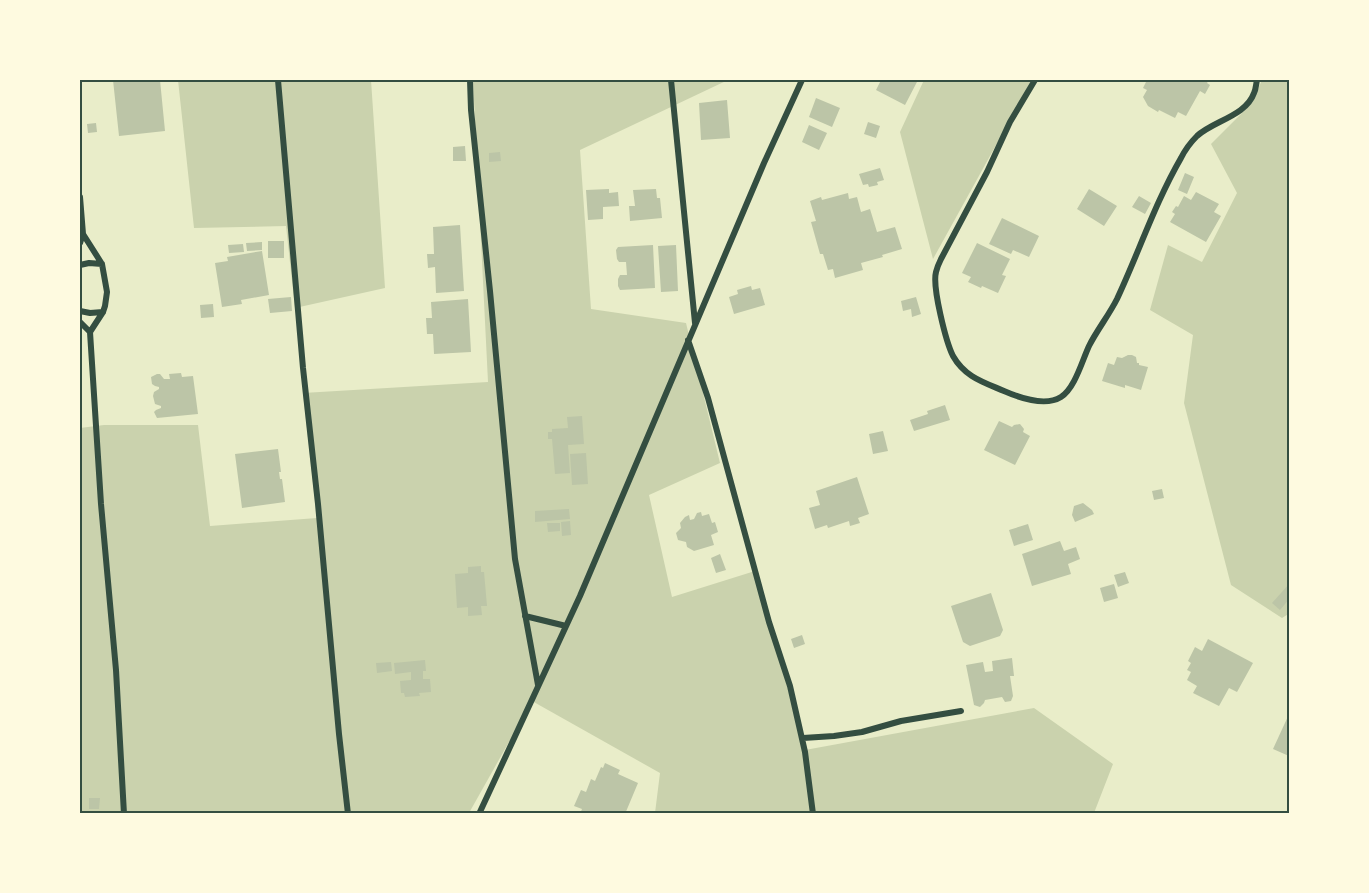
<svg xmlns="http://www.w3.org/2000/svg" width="1369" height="893" viewBox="0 0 1369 893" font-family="'PT Sans Narrow',sans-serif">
  <rect width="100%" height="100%" fill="#e9edc9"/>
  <path fill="#cad2ad" d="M178,80H371L385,288L295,308L286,226L194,228Z
    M473,80H728L580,150L591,309L686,323L720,463L649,495L672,597L755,571L805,750L1034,708L1113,764L1094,813H655L660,773L532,701L469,813H80V428L104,425H198L210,526L317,518L303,393L488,382Z
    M924,80H1032L933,259L900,132Z
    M1262,80H1289L1290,613L1282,618L1231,585L1184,403L1193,335L1150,310L1168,245L1202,262L1237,193L1211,144L1252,103Z"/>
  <path fill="#bcc5a7" d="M113,80H160L165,131L119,136Z
    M881,80H918L905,105L876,90Z
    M1147,80H1209L1207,83L1210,85L1205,94L1200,91L1186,116L1178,112L1175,118L1159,110L1158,112L1148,106L1143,97L1147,90L1143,88Z
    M816,98L840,108L832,127L809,117Z
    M727,100L730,138L701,140L699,103Z
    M868,122L880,126L876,138L864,134Z
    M96,123L97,132L88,133L87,124Z
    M809,125L827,133L819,150L802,142Z
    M465,146L466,161H453V147Z
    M500,152L501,161L489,162V153Z
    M880,168L884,180L877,182L878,185L869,187L868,184L863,185L859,174Z
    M1185,173L1194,177L1187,194L1178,190Z
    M609,189V193L618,192L619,206L603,207V219L588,220L586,190Z
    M656,189L657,198H660L662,218L630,221L629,206H635L633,190Z
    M1089,189L1117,206L1104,226L1077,209Z
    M1196,192L1219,204L1214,212L1221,216L1206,242L1170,222L1175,214L1172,212L1176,206L1178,207L1184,196L1191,200Z
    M848,193L849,199L857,197L861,212L870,209L877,232L895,227L902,249L882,255L883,257L861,263L863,270L835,278L833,269L828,270L823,254H820L811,222L816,221L810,201L821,197L822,200Z
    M1139,196L1151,203L1145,214L1132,207Z
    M1002,218L1039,236L1029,257L1013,250L1011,254L989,244Z
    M460,225L464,291L436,293L435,267L428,268L427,254H434L433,227Z
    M268,241H284V258H268Z
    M262,242V250L247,251L246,243Z
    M977,243L1010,259L1002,275L1006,276L998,293L982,286L981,288L968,282L971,277L962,273Z
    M243,244L244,252L229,253L228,245Z
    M653,245L655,288L620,290L618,286V279L620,275H627L626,262H619L617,259L616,250L618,247Z
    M676,245L678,291L661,292L658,246Z
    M262,251L269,295L241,300L242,304L222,307L215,263L228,261L227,257Z
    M751,286L752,290L760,288L765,305L734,314L729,297L738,294L737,290Z
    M291,297L292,311L270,313L268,299Z
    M916,297L921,314L912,317L911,309L903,311L901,301Z
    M468,299L471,352L434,354L433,334H427L426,318H432L431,302Z
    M213,304L214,317L201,318L200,305Z
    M1128,355H1132L1136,357L1137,363H1139V365L1148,367L1141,390L1125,385V388L1102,381L1108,363L1114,365L1117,357L1122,358Z
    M181,373L182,377L193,376L198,414L157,418L154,412L156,410L161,408V406L155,404L153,396L154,392L159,389V387L155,386L152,384L151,377L157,374H160L164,379H170L169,374Z
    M945,405L950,420L914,431L910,420L928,414L927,411Z
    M582,416L584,444L568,445L570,473L555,474L552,439H548V432H552V429L568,428L567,417Z
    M999,421L1012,427L1014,425L1020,424L1024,429L1023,432L1030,436L1015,465L984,450Z
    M883,431L888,451L873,454L869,434Z
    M278,449L281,472H279L280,479H282L285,502L242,508L235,454Z
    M586,453L588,484L572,485L570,454Z
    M857,477L869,514L858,518L860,523L850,526L849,521L828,528L827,525L815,529L809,508L820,505L816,491Z
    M1162,489L1164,498L1154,500L1152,491Z
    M1083,503L1092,510L1094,514L1075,522L1072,515L1074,506Z
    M569,509L570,519L535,522V511Z
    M701,512L702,516L709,514L712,523L715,522L718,532L711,535L714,545L694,551L687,547L686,542L678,540L676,533L681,528L680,523L685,517L689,515L690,520L694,519L697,513Z
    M570,521L571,535L562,536L561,522Z
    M547,523H560V531L548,532Z
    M1028,524L1033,540L1014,546L1009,530Z
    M1060,541L1064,551L1076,547L1080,559L1068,564L1071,574L1032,586L1022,554Z
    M720,554L726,570L716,573L711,558Z
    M481,566V572H484L487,606H481L482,615L468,616V607L457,608L455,574L468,573V567Z
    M1125,572L1129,583L1118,587L1114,575Z
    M1290,583V598L1280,610L1272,603Z
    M1114,584L1118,598L1104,602L1100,588Z
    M991,593L1003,630L1000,636L970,646L963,642L951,606Z
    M802,635L805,644L794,648L791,639Z
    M1208,639L1253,663L1237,692L1229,688L1219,706L1193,693L1197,686L1187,680L1191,672L1187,670L1191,663L1188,661L1195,647L1202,651Z
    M1012,658L1014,676H1010L1013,696L1011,701L1005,702L1002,697L985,700L984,703L980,707L974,705L966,665L983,662L985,672L993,671L992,661Z
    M425,660L426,671H423V679H430L431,692L419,693L420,696L405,697L404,693H401L400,681L411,680V672L395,674L394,663Z
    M391,662L392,671L377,673L376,663Z
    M1290,712V754L1289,756L1273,749Z
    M605,763L620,770L618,774L638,783L625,814H580L582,809L574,806L581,790L586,792L591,779L595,781L601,767L603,768Z
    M89,798H100L99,809H89Z"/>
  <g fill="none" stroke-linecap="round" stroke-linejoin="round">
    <path stroke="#344e41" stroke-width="6" d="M278,80L303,368L318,504L339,734L348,814
      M470,80L471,110L490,291L515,559L538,685
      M671,80L695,323
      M1035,80L1010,122L987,172L941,259C939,263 937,268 936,272C932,287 946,342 953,356C965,377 983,382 1004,391C1020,398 1045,407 1061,397C1075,388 1082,361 1089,346C1097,330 1109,315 1117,299C1139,252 1155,203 1181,158C1185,150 1191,142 1197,136C1213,121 1246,116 1254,93C1256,89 1256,84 1257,80
      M80,197L83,234L102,264L107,292L105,306L103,312L90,332L101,504L116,670L124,814
      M80,243L83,234
      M80,265L89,263L102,264
      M80,311L90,313L103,312
      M80,322L90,332
      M688,340L708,398L769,622L790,686L805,752L813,814
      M525,616L566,626
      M803,738L834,736L862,732L901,721L961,711
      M479,814L580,596L764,163L802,80"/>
  </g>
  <rect width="1369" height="893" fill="none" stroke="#fefae0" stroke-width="162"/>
  <rect x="81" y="81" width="1207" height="731" fill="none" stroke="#344e41" stroke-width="2"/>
</svg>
